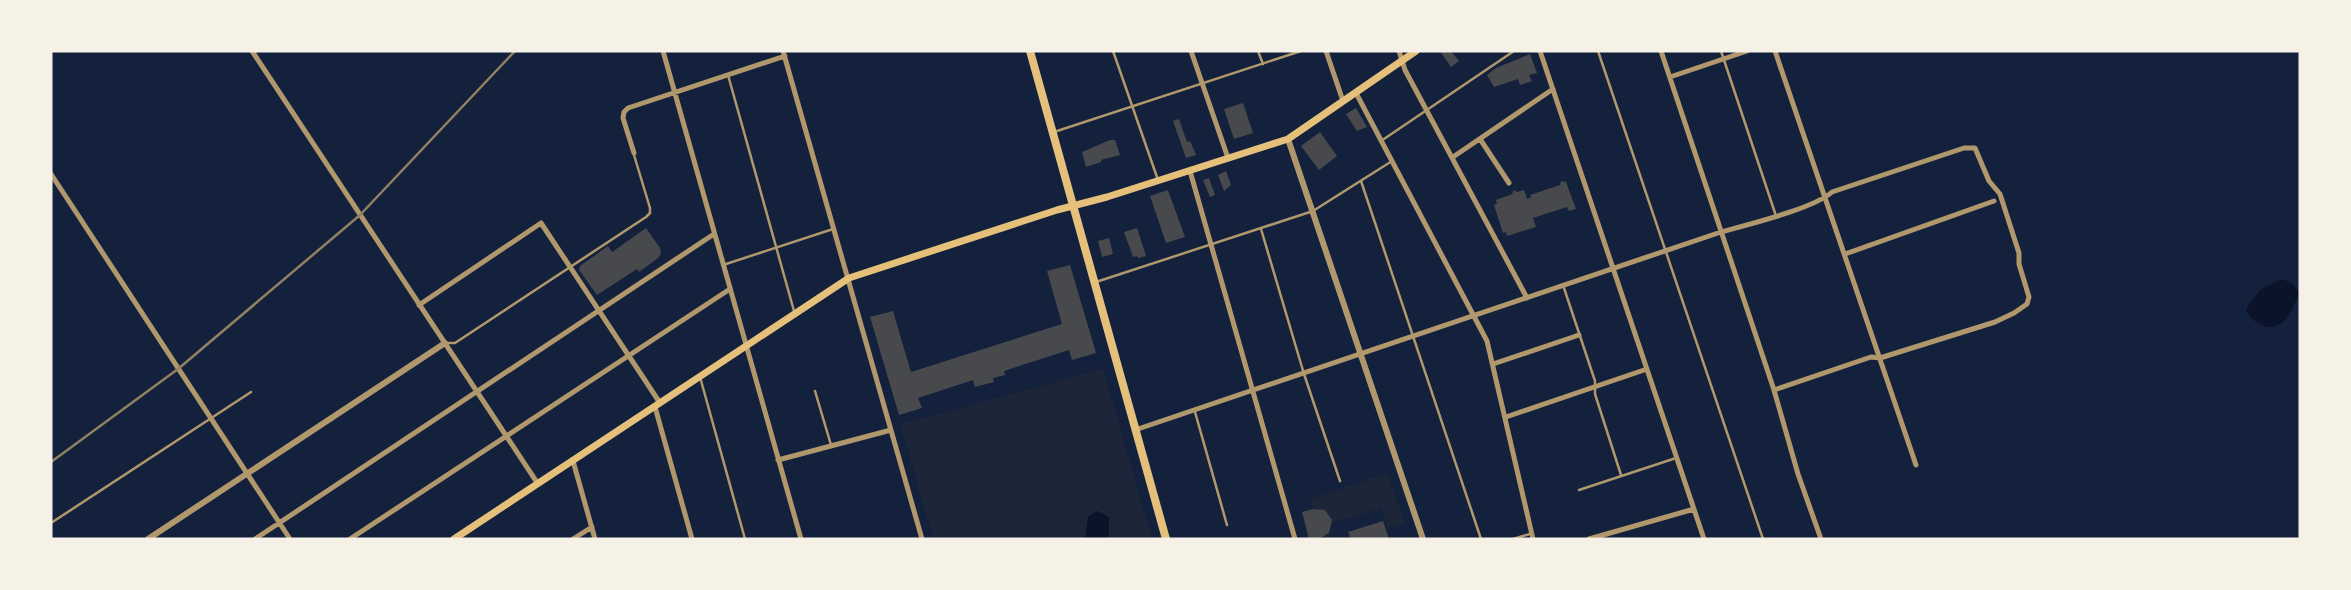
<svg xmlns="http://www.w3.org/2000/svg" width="2351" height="590" viewBox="0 0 2351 590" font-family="'Public Sans',sans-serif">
  <rect width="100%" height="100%" fill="#14213d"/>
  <path fill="#1d2539" d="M1103,369L1152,539H933L901,424Z
    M1387,473L1405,523L1388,528L1381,508L1332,523C1330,513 1324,508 1313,509L1310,499Z"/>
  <path fill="#0b132b" d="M2282,279L2292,283L2299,292C2294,308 2282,335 2262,325C2254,321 2249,318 2246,309L2260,290Z
    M1097,511L1109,517V539H1085L1088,517Z"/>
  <path fill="#48494c" d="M1440,51H1451L1459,61L1451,67Z
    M1530,54L1537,73L1529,75L1532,81L1520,85L1518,79L1494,87L1487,75L1496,68Z
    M1243,103L1253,133L1234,139L1224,109Z
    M1356,108L1367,127L1357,131L1346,114Z
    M1179,119L1187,142L1190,141L1196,155L1186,158L1173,121Z
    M1320,132L1337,156L1319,170L1301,146Z
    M1110,140H1115L1120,155L1101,160V162L1086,167L1082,152Z
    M1226,171L1231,185L1224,191L1218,175Z
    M1209,178L1215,195L1210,197L1203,180Z
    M1561,181L1566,182L1576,209L1569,211L1567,207L1533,218L1536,227L1507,236L1506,232L1503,233L1494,205L1497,204L1496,200L1512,194L1514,190L1517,192L1524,190L1527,199L1531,197L1530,195L1560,185Z
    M1168,190L1185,237L1166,243L1150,196Z
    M646,228L660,248L661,254L658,258L639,272L637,269L597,295L579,270L580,266L608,246L612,252Z
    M1137,228L1146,256L1138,258L1137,256L1133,257L1124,232Z
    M1109,238L1113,254L1102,257L1098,241Z
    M1070,265L1096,353L1072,360L1069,350L1004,371L1005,375L993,378L994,382L975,387L973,380L918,398L922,408L899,415L870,317L893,311L911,372L1062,324L1047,271Z
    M1313,509L1325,510L1332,520L1329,533L1319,539H1309L1302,512Z
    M1383,521L1389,539H1351L1348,532Z"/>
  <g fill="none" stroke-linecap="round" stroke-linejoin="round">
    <path stroke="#b1986c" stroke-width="2.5" d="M1113,51L1158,180
      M1258,51L1263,64
      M1598,51L1763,539
      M1721,51L1776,216
      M728,75L794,311
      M1054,132L1301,51
      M1381,141L1514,51
      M1361,181L1481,539
      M1261,229L1304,374L1340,481
      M723,265L833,229
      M1096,282L1313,211L1392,161
      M1563,285L1595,381V394L1621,475
      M445,343H455L646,217L650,213V208L634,155
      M700,377L745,539
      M815,391L831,445
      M1195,412L1227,525
      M1579,490L1676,458
      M51,523L251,392
      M1513,539L1530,534"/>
    <path stroke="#b1986c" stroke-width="5" d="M252,51L538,484
      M663,51L801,539
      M783,51L922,539
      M1191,51L1228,158
      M1326,51L1343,101
      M1399,51L1405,70L1527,298
      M1540,51L1704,539
      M1661,51L1774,390L1798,474L1821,539
      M1775,51L1916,465
      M1670,77L1747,51
      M1356,93L1487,341L1533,539
      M1480,139L1509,183
      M634,153L623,118L624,112L628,108L785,56
      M1453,157L1553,89
      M1190,171L1295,539
      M51,174L290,539
      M1845,254L1994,201
      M419,305L541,223L660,403
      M1493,364L1579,335
      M655,407L692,539
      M1506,417L1647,369
      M1135,430L1721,232C1749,224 1813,209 1832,192L1964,148H1975L1989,181L2000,194L2019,253V264L2029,297L2027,304L2014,313L1995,322L1880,358L1871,357L1774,390
      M778,460L891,430
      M573,461L595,539
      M255,539L714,234
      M350,539L730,289
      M573,539L592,527
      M1589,539L1694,509"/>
    <path stroke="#b1986c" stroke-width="6" d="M1288,139L1423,539
      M148,539L445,343"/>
    <path stroke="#e5c07b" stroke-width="7" d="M454,539L849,278L1057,210L1107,197L1288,139L1416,51"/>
    <path stroke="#e5c07b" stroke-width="8" d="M1030,51L1166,539"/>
    <path stroke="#918062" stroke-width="2.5" d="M51,462L178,369L360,215L515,51"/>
  </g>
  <rect width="2351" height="590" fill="none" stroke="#f6f1e7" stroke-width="105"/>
</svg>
